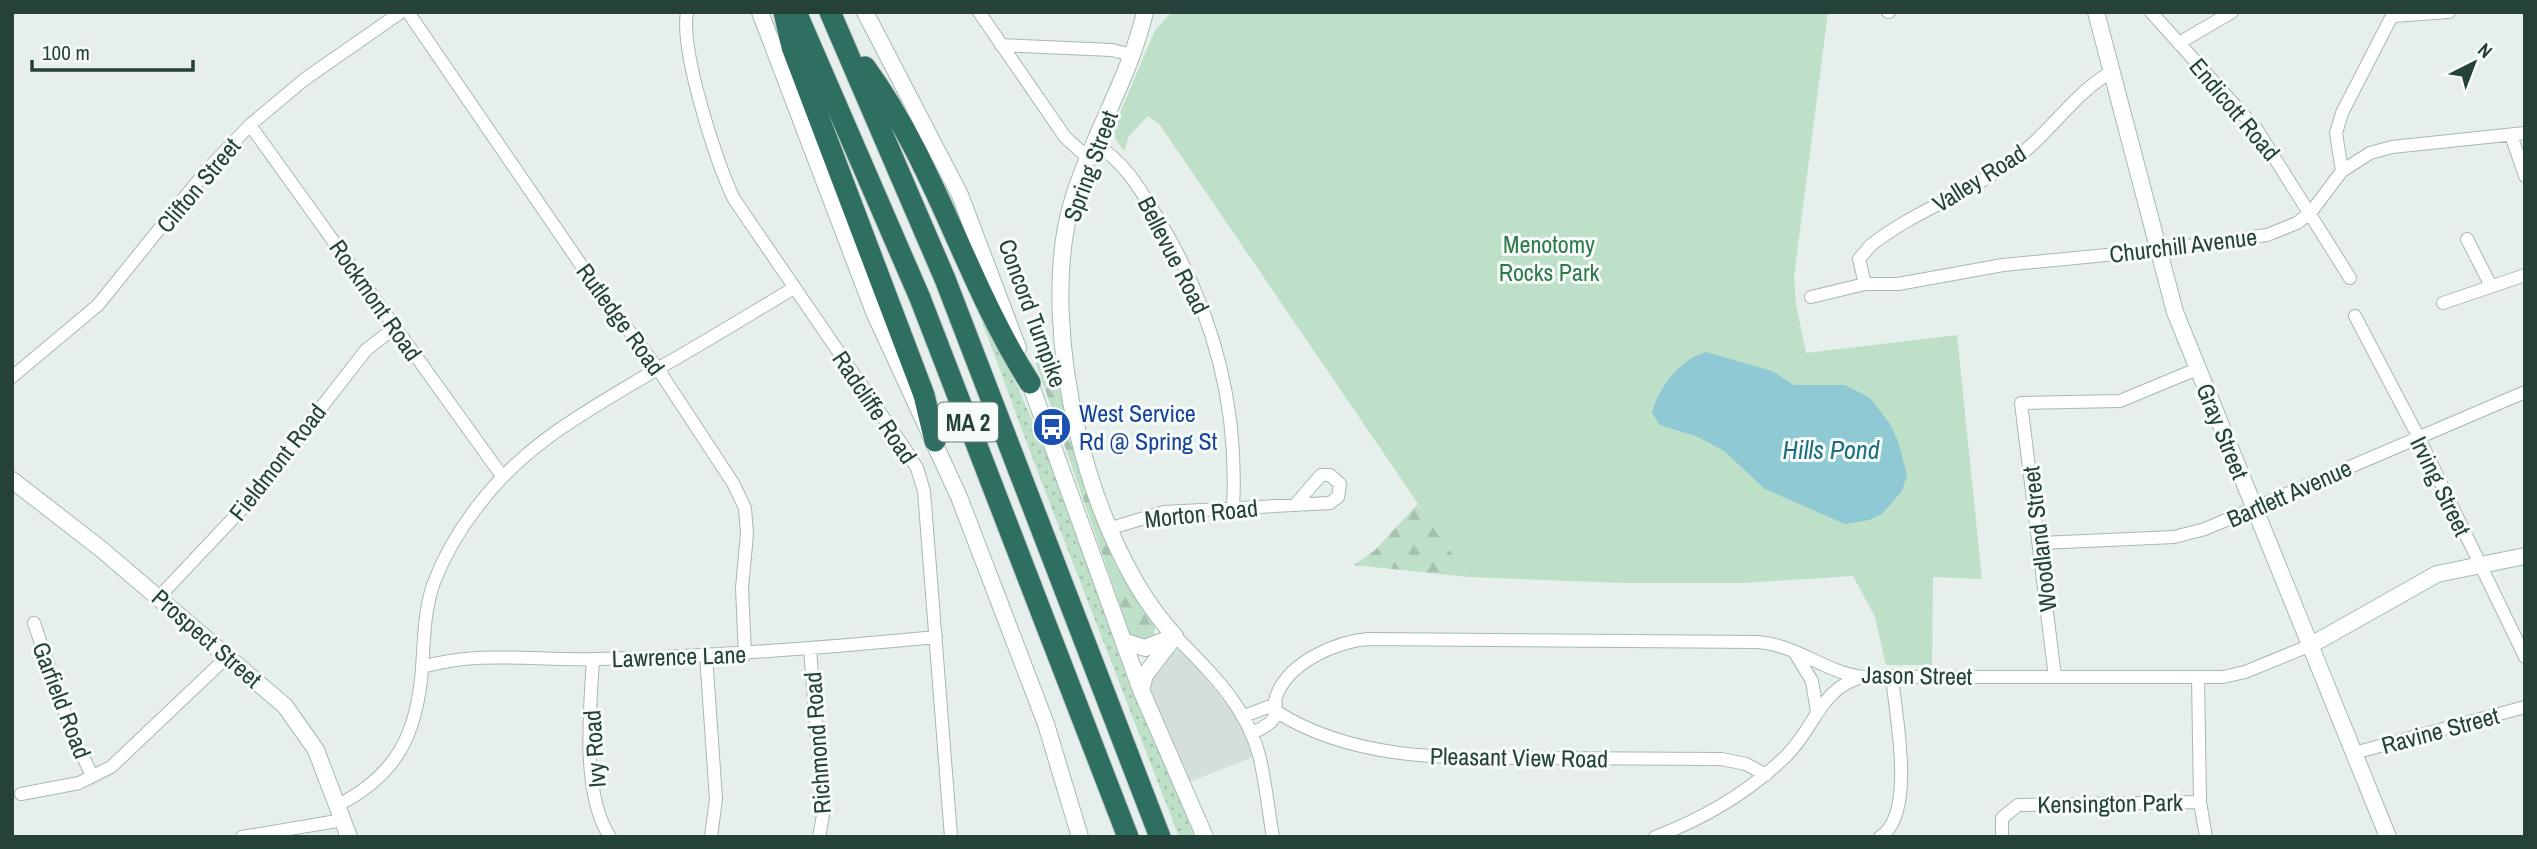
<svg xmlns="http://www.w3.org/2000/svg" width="2537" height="849" viewBox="0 0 2537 849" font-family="'Archivo Narrow',sans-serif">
  <defs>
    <pattern id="grass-dots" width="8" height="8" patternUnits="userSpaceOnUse" patternTransform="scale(1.75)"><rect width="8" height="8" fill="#bfe0c8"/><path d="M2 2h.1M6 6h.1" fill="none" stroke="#a4c1ad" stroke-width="1.8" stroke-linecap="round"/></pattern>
    <pattern id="forest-firs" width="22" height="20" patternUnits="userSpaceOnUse" patternTransform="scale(1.75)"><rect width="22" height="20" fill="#bfe0c8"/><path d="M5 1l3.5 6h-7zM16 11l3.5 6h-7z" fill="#a4c1ad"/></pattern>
  </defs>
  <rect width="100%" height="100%" fill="#e6efeb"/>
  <path fill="#d4dfda" d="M1180,647L1233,712L1255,756L1187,783L1147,682L1160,663Z"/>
  <path fill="url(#grass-dots)" d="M946,224L1050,461L1131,684L1195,837H1179L1035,465Z"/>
  <path fill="url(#forest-firs)" d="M1060,353L1091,500L1117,567L1155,625L1154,635L1145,642L1131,637L1036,363Z
    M1418,504L1468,577L1354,565L1374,551Z"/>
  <path fill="#bfe0c8" d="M1172,12H1828L1794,277L1796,304L1806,353L1957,335L1982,579L1933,577L1932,665H1886L1875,617L1853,576L1742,583H1624L1468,577L1160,125L1148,116L1129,136L1124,151L1115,138L1114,127L1155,30Z"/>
  <path fill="#8ec9d4" d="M1706,352L1772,371L1794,385H1845L1870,398L1890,424L1898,441L1907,475L1902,491L1882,514L1869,520L1845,524L1765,489L1724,451L1698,437L1660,425L1652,413C1659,387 1679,360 1706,352Z"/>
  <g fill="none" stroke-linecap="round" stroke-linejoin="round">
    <g stroke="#a8b8b2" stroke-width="14">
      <path id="street" d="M408,12L601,294L658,369L733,483L745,508L747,534L742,588L745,655
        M687,12C680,50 716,162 734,199L905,449L917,468L924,491L951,837
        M979,12L1065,137L1089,159
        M1888,12H1889
        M2151,12L2257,130L2350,278
        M2393,16L2449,12
        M2179,43L2232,12
        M1001,45L1112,50L1132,55
        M250,125L502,476
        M2511,135L2525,176
        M1095,144C1124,161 1140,189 1157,217C1212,307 1239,402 1233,508
        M2342,171L2336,133L2342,113L2394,12
        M2467,239L2491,286
        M1865,284L1859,259L1871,245C1914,211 1968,194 2011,162C2048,136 2072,95 2111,72
        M1811,297L1865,284H1898L2003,265L2158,250L2267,235L2297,223L2311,212L2342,171L2370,153L2392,147L2525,133
        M2443,303L2525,275
        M2355,316L2418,436L2525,657
        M12,377L98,305L206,171L250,125L305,79L401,12
        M1108,529L1164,512L1330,503L1338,497L1340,484L1330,475H1321L1295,505
        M2041,543L2174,537L2205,529L2525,392
        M159,597L242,509L366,350L394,328
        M34,623L70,728L92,776
        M1175,636C1210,671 1246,706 1259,755C1266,782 1268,810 1273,837
        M810,649L823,815L819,837
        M1795,653L1812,681L1817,712
        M706,655L716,799L711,837
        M593,659C590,710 581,793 610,837
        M422,667C481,650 536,661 596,659C710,657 822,648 936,637
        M2055,677L2021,403L2120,401L2197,369
        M2198,677L2200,802L2206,837
        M1277,712C1356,762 1454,758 1544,758C1603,758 1662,759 1721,759L1746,764L1766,775
        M1244,716L1276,704
        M1252,733C1289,716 1267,715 1278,692C1292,661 1336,642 1368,639L1758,642C1797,645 1826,673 1864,677H2223L2245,672L2311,645
        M2354,753L2525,707
        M21,794L79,783L111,767L228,656
        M338,805C397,775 417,734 422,669C424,641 424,612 433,585C443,558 460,529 477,507C524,444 587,411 652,372C700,345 747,316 794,288
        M242,837L343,820
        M1655,837C1705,818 1748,793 1786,756C1815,728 1820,688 1862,677
        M1880,837C1917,814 1895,714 1892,676
        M2002,837V818L2018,805L2200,802"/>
    </g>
    <g stroke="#a4bbb3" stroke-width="18">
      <path id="secondary" d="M760,12L874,312L959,497L1046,724L1080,837
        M865,12L960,195L1018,348
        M1145,12C1129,80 1090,139 1071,206C1037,328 1088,544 1175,636
        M2096,12L2175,312L2388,837
        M1026,372L1141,690L1205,837
        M12,480L101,549L285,706L316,750L349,837
        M1123,641L1145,648L1173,637
        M2311,645L2437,574L2525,556
        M1141,690L1145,675L1175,636"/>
    </g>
    <g stroke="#c2cac8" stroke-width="23">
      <path id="highway" d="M784,12L792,47L924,395L935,441
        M796,12L920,298L1128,837
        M830,12L945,279L1160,837
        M865,67C936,164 966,283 1030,383"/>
    </g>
    <use href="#street" stroke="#fff" stroke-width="12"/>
    <use href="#secondary" stroke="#fff" stroke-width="16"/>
    <use href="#highway" stroke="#2f6f62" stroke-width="21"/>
  </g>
  <defs>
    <g id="bus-disc" transform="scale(2.0125)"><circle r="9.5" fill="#1a4fb4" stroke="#f7fbf9"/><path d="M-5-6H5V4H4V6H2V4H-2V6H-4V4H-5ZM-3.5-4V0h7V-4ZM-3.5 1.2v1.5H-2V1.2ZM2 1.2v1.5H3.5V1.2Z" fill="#fff"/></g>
  </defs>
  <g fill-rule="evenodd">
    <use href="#bus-disc" x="1052" y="427"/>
  </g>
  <g text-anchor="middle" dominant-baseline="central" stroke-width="6" stroke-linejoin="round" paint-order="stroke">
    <rect fill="#f7fbf9" stroke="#637a73" stroke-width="2" x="938" y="402.5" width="60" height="39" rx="5"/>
    <g font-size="23" font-weight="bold" fill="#24423a">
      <text x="968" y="422">MA 2</text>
    </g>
    <g font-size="24" fill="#24423a" stroke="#f7fbf9">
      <text transform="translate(2235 109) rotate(50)">Endicott Road</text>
      <text transform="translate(1090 166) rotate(-70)">Spring Street</text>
      <text transform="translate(1979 178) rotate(-32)">Valley Road</text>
      <text transform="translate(198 185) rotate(-50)">Clifton Street</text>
      <text transform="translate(2183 245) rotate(-7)">Churchill Avenue</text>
      <text transform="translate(1174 255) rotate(63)">Bellevue Road</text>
      <text transform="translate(376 300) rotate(55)">Rockmont Road</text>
      <text transform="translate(1033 313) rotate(70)">Concord Turnpike</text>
      <text transform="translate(621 319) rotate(54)">Rutledge Road</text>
      <text transform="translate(875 407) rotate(56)">Radcliffe Road</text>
      <text transform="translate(2223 431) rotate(68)">Gray Street</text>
      <text transform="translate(277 462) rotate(-52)">Fieldmont Road</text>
      <text transform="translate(2441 486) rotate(64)">Irving Street</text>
      <text transform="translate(2289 493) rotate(-24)">Bartlett Avenue</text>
      <text transform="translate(1201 513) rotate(-6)">Morton Road</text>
      <text transform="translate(2039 539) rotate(-97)">Woodland Street</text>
      <text transform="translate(207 638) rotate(41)">Prospect Street</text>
      <text transform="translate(679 656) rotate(-2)">Lawrence Lane</text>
      <text transform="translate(1917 675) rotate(1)">Jason Street</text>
      <text transform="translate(62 700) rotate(69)">Garfield Road</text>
      <text transform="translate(2440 730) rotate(-15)">Ravine Street</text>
      <text transform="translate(817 743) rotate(-94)">Richmond Road</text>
      <text transform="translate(594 749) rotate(-94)">Ivy Road</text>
      <text transform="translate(1519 757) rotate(1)">Pleasant View Road</text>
      <text transform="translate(2110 803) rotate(-1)">Kensington Park</text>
    </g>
    <g font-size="24" fill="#2d7a4b" stroke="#f7fbf9">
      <text x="1549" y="244">Menotomy<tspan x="1549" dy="28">Rocks Park</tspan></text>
    </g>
    <g font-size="24" fill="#164399" stroke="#f7fbf9" text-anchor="start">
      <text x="1079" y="413">West Service<tspan x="1079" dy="28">Rd @ Spring St</tspan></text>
    </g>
    <g font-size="26" font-style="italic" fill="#1c6f80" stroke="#f7fbf9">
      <text x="1831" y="449">Hills Pond</text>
    </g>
  </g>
  <rect width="2537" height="849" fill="none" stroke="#24423a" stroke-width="28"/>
  <g transform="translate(2474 63) rotate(42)" stroke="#f7fbf9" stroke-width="5" paint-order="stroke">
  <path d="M0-5L12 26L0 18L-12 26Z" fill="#24423a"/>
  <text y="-10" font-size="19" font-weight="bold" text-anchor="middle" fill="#24423a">N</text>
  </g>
  <path d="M32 60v10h161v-10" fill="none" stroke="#24423a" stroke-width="3.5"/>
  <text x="42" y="60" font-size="21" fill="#24423a" stroke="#f7fbf9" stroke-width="5" paint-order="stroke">100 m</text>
</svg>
